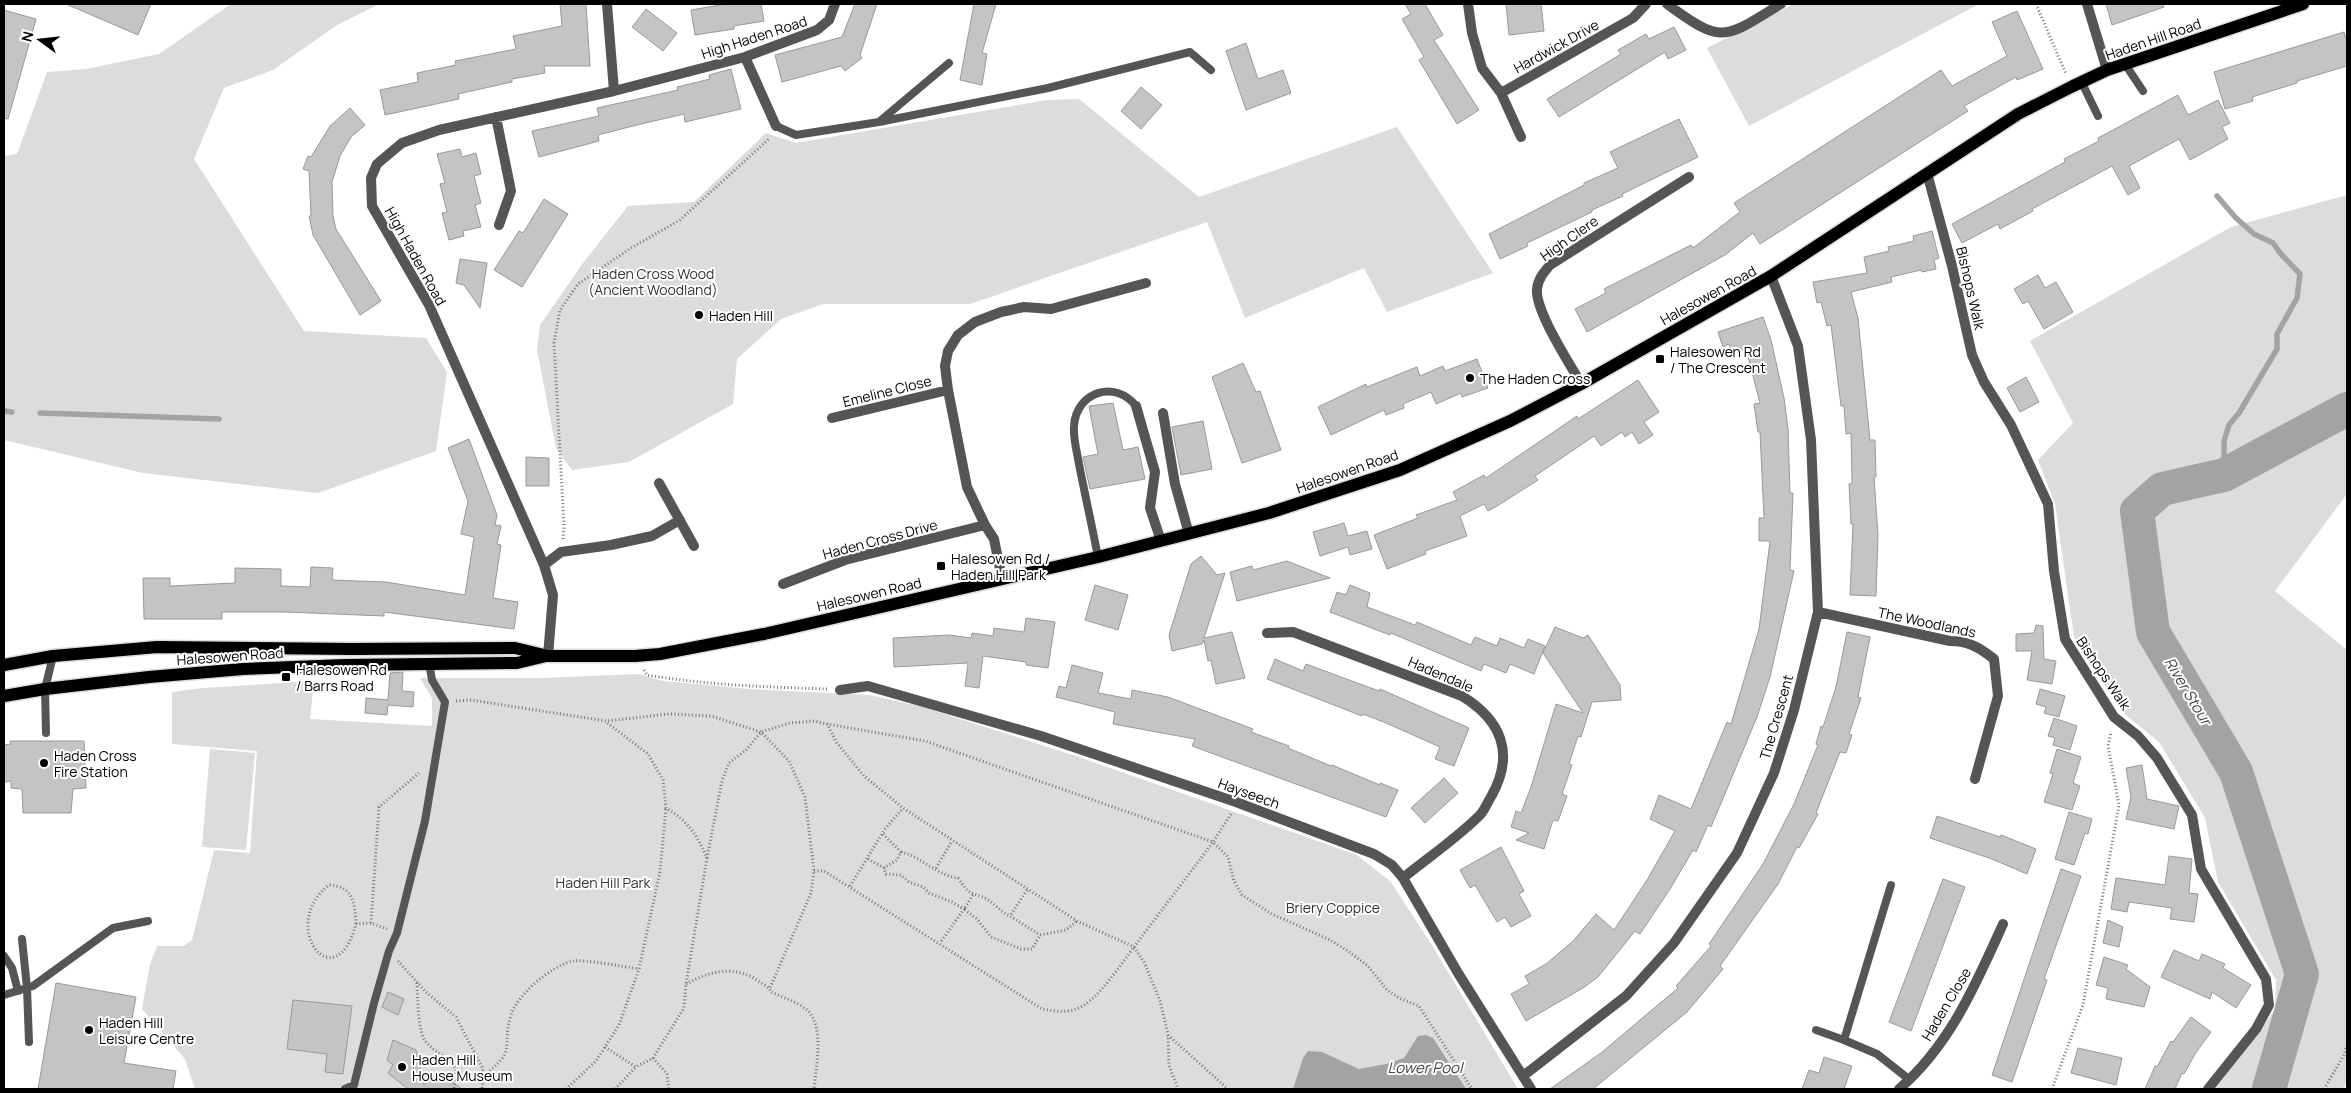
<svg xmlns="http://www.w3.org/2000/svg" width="2351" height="1093" viewBox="0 0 2351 1093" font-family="Manrope,sans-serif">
  <rect width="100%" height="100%" fill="#fff"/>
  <path fill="#dcdcdc" d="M231,4H379L337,25L273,70L224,88L194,159L304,331L426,338L447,372L436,451L318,493L143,473L4,440V156L17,154L47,72L86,69L159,54Z
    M1794,4H1979L1749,126L1707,48Z
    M1079,99L1199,197L1397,127L1493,273L1387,312L1364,268L1245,318L1207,222L970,304H823L781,319L737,359L733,404L629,462L572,470L556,448L537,350L540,325L583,263L628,206L694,202L766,133L796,143L1047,100Z
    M2347,195V494L2275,591L2347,650V1078L2344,1089H2215L2275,1010L2276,980L2218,882L2205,818L2159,742L2122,712L2074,637L2055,504L2038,460L2073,423L2030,341L2231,227Z
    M639,674L663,681L749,689L870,695L923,707L1079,757L1357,855L1391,882L1433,947L1518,1089H195L185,1059L142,1009L150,964L157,946H184L192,940L214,850L250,853L257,751L172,744V692L203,688L314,681L310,719L432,726V698L420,678H541Z
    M210,749L255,753L246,850L202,847Z"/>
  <path fill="#a3a3a3" d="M1426,1035L1433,1038L1466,1089H1293L1303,1058L1308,1051L1322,1052L1359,1069L1386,1064L1404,1058L1418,1036Z"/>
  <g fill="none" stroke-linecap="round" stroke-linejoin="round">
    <path stroke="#a3a3a3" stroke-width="5.5" d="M2217,196L2236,218L2254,234L2273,243L2281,254L2300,274L2297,298L2277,334V349L2239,413L2229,425L2224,441V475
      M4,411L12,412
      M40,413L219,419"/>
    <path stroke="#a3a3a3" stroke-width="34" d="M2269,1089L2302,974L2236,772L2153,632L2137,511L2162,489L2224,475L2347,409"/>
  </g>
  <path fill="#c4c4c4" stroke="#999" d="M66,4H151L138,35Z
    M560,4H586L590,66H544L545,73L512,79V82L458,94L459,99L385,115L380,90L418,82L417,73L456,65L455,61L516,49L513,36L562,26Z
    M726,4H761L764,21L734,26V29L695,35L691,10Z
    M855,4H877L860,55L862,58L845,71L841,66L782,82L775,55L842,37Z
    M974,4H996L982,53L987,54L982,85L960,80Z
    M1405,4H1425L1443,35L1434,40L1479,110L1457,124L1419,60L1424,57L1402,19L1411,14Z
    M1506,4H1541L1544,31L1509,35Z
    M2106,4H2163L2164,7L2112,25Z
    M646,9L677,33L663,51L632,27Z
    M4,10L36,19L8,119L4,118Z
    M2017,11L2043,69L2017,80L2016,77L1964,106L1968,111L1760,244L1753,233L1725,255L1587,332L1575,309L1606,293L1604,289L1691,245L1693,248L1740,212L1734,203L1941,70L1952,86L2007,56L1992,22Z
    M1674,27L1686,50L1668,59L1665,52L1559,117L1547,99L1621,54L1618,50L1646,34L1649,39Z
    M2344,32L2347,41V66L2297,81V83L2252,97L2253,101L2225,109L2214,72Z
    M1246,43L1258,79L1283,70L1291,93L1246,110L1226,51Z
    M731,69L741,109L685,122L684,114L637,125L598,135L599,141L539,157L532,131L599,116L597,108L678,90L677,87L710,79L709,75Z
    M1141,87L1162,105L1141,129L1121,111Z
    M2178,95L2188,115L2218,100L2230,123L2222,127L2228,139L2190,160L2179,139L2129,166L2140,188L2128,195L2112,166L2032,209L2033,211L2000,229L1998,224L1962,243L1952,224L2065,162L2064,159L2099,141L2098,138Z
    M350,108L365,125L351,137L340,156L332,182L333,216L336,229L381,301L360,315L313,235L309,216H311L309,171L303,169L308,156L311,157L330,126Z
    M1679,119L1698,157L1622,194L1623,196L1592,210V212L1527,243L1528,246L1500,259L1489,234L1584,185V183L1618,168L1610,152Z
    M460,149L462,157L476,153L481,174L474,176L481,203L475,205L481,227L463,231L464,236L449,240L442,213L447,212L440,184L445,183L437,154Z
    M544,199L568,214L522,287L494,270L519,231L523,233Z
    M1932,231L1939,258L1934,260L1936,269L1922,272L1921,270L1891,277L1892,282L1851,292L1858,318L1870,440H1875L1876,477H1874L1878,535L1876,596L1850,595L1853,524H1851L1849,484H1852L1851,433L1846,434L1844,406H1841L1831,325L1827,326L1821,302L1817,303L1813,282L1867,273L1864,257L1889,251L1888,247L1914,241L1913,236Z
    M460,259L487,263L480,308L464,285L456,283Z
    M2038,275L2045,288L2056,282L2073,312L2044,329L2028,301L2023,304L2014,289Z
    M1763,317L1771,340L1784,398L1788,429L1790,493H1793L1790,570L1794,571L1770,677L1757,717L1711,827L1708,825L1696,852L1693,850L1670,889L1640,934L1635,931L1598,977L1583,988L1526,1021L1511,994L1529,984L1525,976L1546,964L1573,941L1596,914L1614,930L1647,880L1675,831L1650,819L1659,795L1691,809L1727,722L1731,724L1759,629L1770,541H1759V518H1764L1760,432H1758L1754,404L1760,403L1746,349L1733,354L1729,344L1723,347L1718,332Z
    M1477,359L1488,388L1462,397L1461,393L1436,404L1431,392L1403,404L1404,408L1386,415L1384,410L1331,435L1318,407L1366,384L1367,387L1417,367L1420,376L1443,366L1445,371Z
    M1243,363L1256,392L1260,391L1281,450L1242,463L1212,377Z
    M2026,377L2039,402L2020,412L2007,388Z
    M1638,380L1659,412L1644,422L1653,435L1639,444L1632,432L1625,437L1622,432L1601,446L1594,436L1535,476L1538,480L1497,506L1488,511L1484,504L1460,516L1467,536L1425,551L1426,554L1387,569L1374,535L1418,518L1416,515L1457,500L1453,492L1484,475L1486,478L1577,416L1578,419Z
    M1113,403L1123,450L1138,447L1145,479L1090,489L1083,457L1098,454L1089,406Z
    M1203,421L1212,469L1181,475L1172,427Z
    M469,439L497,515L495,525L501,526L497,544L501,545L493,598L518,602L514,629L384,612V616L286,612H222V619H144L143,578H170V586L235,583V568L281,569V586L310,587L311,567L333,568L332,580L386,582L465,595L474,537L461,534L468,501L448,448Z
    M526,457L549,458V486H526Z
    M1344,523L1348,536L1367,531L1372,549L1350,555L1348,547L1320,556L1313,532Z
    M1201,556L1217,575L1225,573L1204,638L1232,632L1245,678L1216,684L1211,660L1208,661L1204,640L1202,644L1172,651L1169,635L1191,564Z
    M1287,561L1330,578L1237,601L1230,572L1252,566L1253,570Z
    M1095,585L1128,595L1118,630L1085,620Z
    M1350,585L1370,593L1367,607L1415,625L1417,622L1471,645L1475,637L1497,646L1500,638L1524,648L1528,639L1545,646L1534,674L1510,664L1506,673L1484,664L1481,671L1391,633L1390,635L1330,612L1337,592L1346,595Z
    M1026,618L1055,622L1048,668L1026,665V662L983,656L979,688L965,686L968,663L894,667L893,638L949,635L971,638L972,633L993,636L994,628L1024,632Z
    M2036,625L2043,626L2044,659L2056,661L2052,684L2027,680L2032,651H2016V634L2034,633Z
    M1555,627L1583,638L1588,635L1620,685L1621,700L1592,702L1581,737L1578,736L1569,764L1572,765L1562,794L1567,796L1558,821L1553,820L1544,849L1516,840L1529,833L1511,827L1516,811L1521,813L1531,787L1556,704L1583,713L1543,653Z
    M1847,632L1870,637L1858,697L1861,698L1849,734L1852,735L1846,753L1840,752L1816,813L1818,814L1799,848L1797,847L1778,884L1720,966L1723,969L1687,1012L1593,1089H1550L1601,1053L1678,988L1676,986L1711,946L1709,944L1763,864L1794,804L1818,745L1816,744L1821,726L1823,727L1836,687Z
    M1275,659L1303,671L1306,664L1379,691L1380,689L1469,728L1454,766L1435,759L1440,747L1386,723L1363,714L1362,716L1267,679Z
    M1072,665L1103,673L1098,693L1131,699L1132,690L1168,697L1253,729L1251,732L1289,746L1288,748L1331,766L1332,765L1380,785V783L1398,790L1386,817L1192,746L1195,739L1113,724L1115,712L1056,697L1059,686L1066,688Z
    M403,672L402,691L414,692L413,707L388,705L387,715L365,713L366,698L388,700L390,673Z
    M2040,689L2065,696L2059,717L2044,713L2046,707L2036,704Z
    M2054,718L2077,726L2070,750L2053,745L2055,738L2048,736Z
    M10,741H84L86,788L73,789L71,813H23L22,789L11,788V781L4,782V745L11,744Z
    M2057,749L2081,757L2073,783L2080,786L2072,810L2044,802L2053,774L2050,773Z
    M2142,765L2147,799L2179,806L2174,829L2126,819L2131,797L2126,768Z
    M1444,778L1458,793L1425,823L1411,808Z
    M2069,812L2092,819L2088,834L2085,833L2074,865L2055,859Z
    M1937,816L2000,837L2001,835L2036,849L2027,874L1992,859L1930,838Z
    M1501,847L1524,891L1519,894L1531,916L1511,927L1505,917L1497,922L1475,885L1470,888L1460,870Z
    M2169,856L2192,859L2189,893L2198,894L2194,922L2170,919L2172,908L2129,902L2127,912L2111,909L2116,878L2165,885Z
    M2061,869L2081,876L2044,979L2047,980L2012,1082L1992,1075Z
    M1943,879L1965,887L1911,1031L1889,1022Z
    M2108,920L2123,927L2119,947L2103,943Z
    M2174,950L2199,961L2202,954L2225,964L2223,968L2251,985L2236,1008L2212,992L2210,999L2161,977Z
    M2104,957L2128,965L2126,969L2150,987L2144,1007L2106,999L2108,988L2096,985Z
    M56,983L136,997L124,1063L176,1071L173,1089H38Z
    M388,992L404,999L398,1015L382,1007Z
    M293,1000L352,1006L343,1074L325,1072L327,1054L287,1049Z
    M2191,1017L2211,1032L2195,1054L2184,1074L2182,1073L2175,1089H2145L2155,1066L2157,1067L2171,1041L2173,1042Z
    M393,1040L416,1050L424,1085L436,1071L462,1089H408L388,1073L393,1065L387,1060Z
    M2078,1048L2122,1058L2116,1085L2071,1073Z
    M1824,1057L1852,1066L1844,1089H1802L1809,1070L1819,1073Z"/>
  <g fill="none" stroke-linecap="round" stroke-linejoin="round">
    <g stroke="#dbdbdb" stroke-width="15">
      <path id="primary" d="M4,665L53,656L157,647L351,649L515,648L548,656H635L660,654L764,634L1098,557L1269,513L1400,470L1510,421L1581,384L1771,276L2018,114L2071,87L2107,70L2303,4
        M4,696L45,689L149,677L243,669L345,665L517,663L546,656"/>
    </g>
    <path stroke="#777" stroke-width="3" stroke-dasharray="1 2.5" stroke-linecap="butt" d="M2036,4L2066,74
      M563,539L564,526L554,343L560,310L578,284L631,248L680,220L770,138
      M644,670L647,675C706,685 767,687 827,689
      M456,701L471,700L606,721L669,714L711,716L761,732L789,761L805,797L814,871L811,893L770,988
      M1231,814L1213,842L1228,857L1234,881L1242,895L1272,914L1330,940L1348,951L1368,966L1387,990L1399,998L1419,1006L1472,1089
      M883,834L901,852L897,860L884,868
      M901,852C922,857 936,875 958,878C970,896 969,891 987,899C994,903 999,911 1010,916
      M707,858L722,781L729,763L747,749L761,732L790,723L814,721L827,724L837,743L864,776L903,808L1077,921L1134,947L1213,842L925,741L827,724
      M868,859L884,868L886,874L901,875L909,882L923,887L929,893L952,902L964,909L940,943
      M936,868L952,841
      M814,871H824L1042,1009C1053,1011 1065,1013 1076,1009C1096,1003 1121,964 1134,947L1145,964L1160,1001L1168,1034L1169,1066L1178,1089
      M850,886L885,829L903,808
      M1027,890L1010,916L1040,935
      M973,895L964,909L977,919L991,937L1021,949H1032L1040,935L1066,930L1077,921
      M371,923L379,807L419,773
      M356,924C355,903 353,886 329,885C277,925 335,1002 356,924L371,923L387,929
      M398,961L426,992L456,1017L482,1067L484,1075L482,1089
      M417,983C418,997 417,1034 427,1043C436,1053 448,1057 456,1069L454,1089
      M686,984C710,971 733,965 757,980C762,984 769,986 771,992C782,997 798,1002 807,1010C825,1026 816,1067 814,1089
      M1168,1035L1228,1089
      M605,1047L636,1067L653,1058L684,1008L686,984L707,858C698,836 687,820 666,808L663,780L648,754L606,722
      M653,1058L667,1074L669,1089
      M484,1075C518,1050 501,1048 511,1015C517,995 552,965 573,961C584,959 625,967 639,969
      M566,1089L596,1061L619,1025L639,969L660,872L666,808
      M615,1089L636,1067
      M2052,1089L2083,1005L2119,805L2108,746L2111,732
      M2324,1089L2344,1055L2347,1045"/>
    <path stroke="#555" stroke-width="8" d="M2125,64L2143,91
      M2082,83L2098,116
      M880,121L949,63
      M776,126L796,135L879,122L1048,88L1190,52L1211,70
      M1098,557C1092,526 1085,495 1079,464C1077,452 1073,438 1074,426C1076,392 1115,379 1136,406
      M46,733L45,689L53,656
      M1891,885L1844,1040L1877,1054L1910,1080
      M22,939L27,988L29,1042
      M4,956L12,968L18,991
      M4,995L33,986L113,928L148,921
      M1816,1030L1844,1040
      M345,1089L354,1085L374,1003L389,951L397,933L425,821L445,702L432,680L429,663"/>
    <path stroke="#555" stroke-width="10" d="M607,4L614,91
      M1468,4L1472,33L1482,68L1501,93L1633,18L1646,4
      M1667,4C1724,46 1724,38 1781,4
      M2087,4L2107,70
      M745,57L776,126
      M1501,93L1521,137
      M496,117L511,191L499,225
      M1927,173L1952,266L1972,355L1984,382L2011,425L2048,504L2054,571L2065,639L2114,717L2138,736L2157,758L2192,815L2201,869L2266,979L2269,1005L2256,1029L2208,1089
      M1581,384C1569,362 1535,311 1537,289C1538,279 1544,272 1550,265L1689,177
      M1136,406L1155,472L1150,508L1161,541
      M1163,413L1175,484L1189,534
      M832,418L948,390
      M659,483L694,546
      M544,565L561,552L611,545L652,536L680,520
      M1002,579L994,539L985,525L967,487L948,390L945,366L948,351L958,335L975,322L1001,312L1024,307L1051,309L1146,283
      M783,584L845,560L985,525
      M1818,612L1950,641C1969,641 1980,648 1994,659L1998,696L1975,779
      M1267,633L1293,632L1462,696C1501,720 1515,753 1492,795C1488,801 1485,810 1480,815C1457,838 1429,857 1403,878
      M548,656L553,595L544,565L429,305L372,206L371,178L377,164L402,143L439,130L614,91L745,57L817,30L829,20L835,4
      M840,690L868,686L1041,736L1236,802L1374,854L1392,865L1403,878L1458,973L1531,1089
      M1523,1076L1626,996L1674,943L1737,853L1774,773L1794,710L1818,612L1811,440L1798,346L1771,276
      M1899,1089C1950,1045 1976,984 2003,924"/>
    <use href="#primary" stroke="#000" stroke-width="12"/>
  </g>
  <g fill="#000" stroke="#fff" stroke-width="2">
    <circle cx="699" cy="315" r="5"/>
    <rect x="1655" y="354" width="10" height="10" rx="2.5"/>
    <circle cx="1470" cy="378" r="5"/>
    <rect x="936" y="561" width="10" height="10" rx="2.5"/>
    <rect x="281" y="672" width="10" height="10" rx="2.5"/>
    <circle cx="44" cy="763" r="5"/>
    <circle cx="89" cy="1030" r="5"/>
    <circle cx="402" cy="1067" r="5"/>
  </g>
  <g text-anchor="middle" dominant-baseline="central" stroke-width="4" stroke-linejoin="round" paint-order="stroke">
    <g font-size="14" fill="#000" stroke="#fff">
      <text transform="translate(754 37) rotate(-18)">High Haden Road</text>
      <text transform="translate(2153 39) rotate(-19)">Haden Hill Road</text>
      <text transform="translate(1556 46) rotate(-29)">Hardwick Drive</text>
      <text transform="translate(1569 238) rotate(-35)">High Clere</text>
      <text transform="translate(416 256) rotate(61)">High Haden Road</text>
      <text transform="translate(1971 288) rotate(77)">Bishops Walk</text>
      <text transform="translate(1708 295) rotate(-29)">Halesowen Road</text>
      <text transform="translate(887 391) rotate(-14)">Emeline Close</text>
      <text transform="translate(1347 471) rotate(-19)">Halesowen Road</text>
      <text transform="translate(880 539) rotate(-15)">Haden Cross Drive</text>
      <text transform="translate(869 594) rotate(-13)">Halesowen Road</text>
      <text transform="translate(1927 622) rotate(12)">The Woodlands</text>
      <text transform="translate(230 656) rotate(-4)">Halesowen Road</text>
      <text transform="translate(2104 673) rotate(56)">Bishops Walk</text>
      <text transform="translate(1441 674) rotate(23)">Hadendale</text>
      <text transform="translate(1776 717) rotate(-74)">The Crescent</text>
      <text transform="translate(1249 793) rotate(20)">Hayseech</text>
      <text transform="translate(1946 1004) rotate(-59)">Haden Close</text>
    </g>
    <g font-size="14" fill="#333" stroke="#fff">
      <text x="653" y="273">Haden Cross Wood<tspan x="653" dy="16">(Ancient Woodland)</tspan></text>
      <text x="603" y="882">Haden Hill Park</text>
      <text x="1333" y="907">Briery Coppice</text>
    </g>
    <g font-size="14" fill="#000" stroke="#fff" text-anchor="start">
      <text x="709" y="315">Haden Hill</text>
      <text x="1670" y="351">Halesowen Rd<tspan x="1670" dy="16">/ The Crescent</tspan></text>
      <text x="1480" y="378">The Haden Cross</text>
      <text x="951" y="558">Halesowen Rd /<tspan x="951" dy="16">Haden Hill Park</tspan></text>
      <text x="296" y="669">Halesowen Rd<tspan x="296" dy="16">/ Barrs Road</tspan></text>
      <text x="54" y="755">Haden Cross<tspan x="54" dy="16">Fire Station</tspan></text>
      <text x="99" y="1022">Haden Hill<tspan x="99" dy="16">Leisure Centre</tspan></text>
      <text x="412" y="1059">Haden Hill<tspan x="412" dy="16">House Museum</tspan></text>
    </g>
    <g font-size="15" font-style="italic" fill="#444" stroke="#fff">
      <text transform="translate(2188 691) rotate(59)">River Stour</text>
      <text x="1425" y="1067">Lower Pool</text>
    </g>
  </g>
  <rect width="2351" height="1093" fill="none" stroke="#000000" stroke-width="10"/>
  <g transform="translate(40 40) rotate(285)" stroke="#ffffff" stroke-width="4" paint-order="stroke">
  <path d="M0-4L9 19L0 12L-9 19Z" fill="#000000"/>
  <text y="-8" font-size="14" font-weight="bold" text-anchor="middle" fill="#000000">N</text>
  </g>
</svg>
